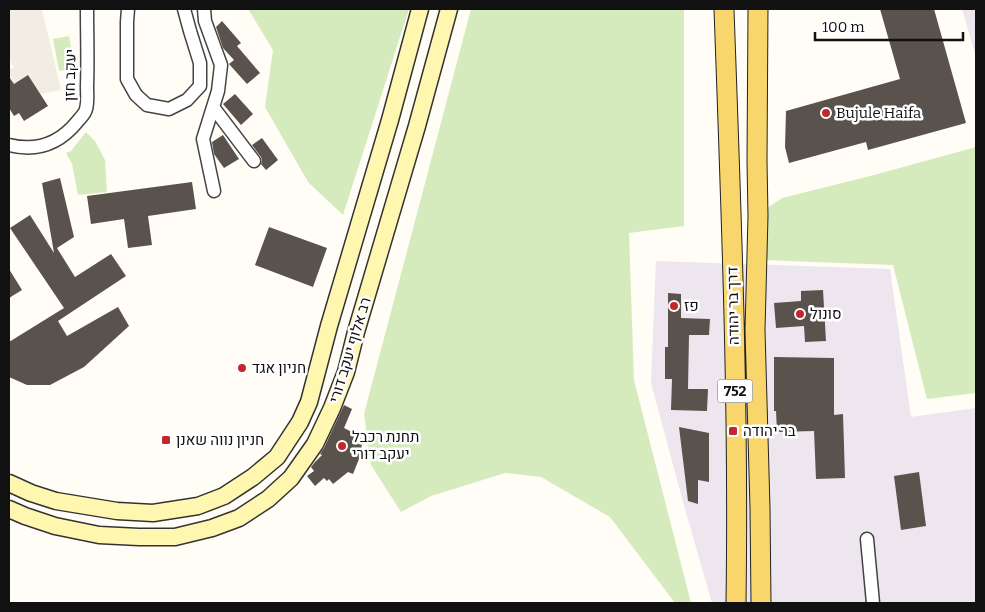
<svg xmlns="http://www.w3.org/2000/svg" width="985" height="612" viewBox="0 0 985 612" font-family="Bitter,Heebo,serif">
  <rect width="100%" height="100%" fill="#fffdf5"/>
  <path fill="#eee6ef" d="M962,9H976V57Z
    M656,261L890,269L911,417L976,408V603H712L683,502L651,383Z"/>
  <path fill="#d5ebbd" d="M248,9H409L343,215L308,182L265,107L273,50Z
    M471,9H684V226L629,233L634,380L691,603H675L610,517L541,477L505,473L431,496L401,512L371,465L364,414Z
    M69,36L75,68L59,71L53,39Z
    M86,132L95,141L105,160L107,192L78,195L72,164L66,153L71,151Z
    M976,147V393L927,399L893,265L761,260L763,214L770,206L782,198L874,175Z"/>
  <path fill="#f1ede2" d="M9,9H42L61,90L40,94L28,75L14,84L9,77V70L14,67L9,60Z"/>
  <path fill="#5a524d" d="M880,9H934L966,123L868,150L866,142L789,163L785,147L786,111L900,79Z
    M222,21L241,43L237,46L260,73L247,84L229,64L234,60L223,48L216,27Z
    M28,75L48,106L24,121L19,113L14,116L9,108V77L14,84Z
    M235,94L253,114L241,125L223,104Z
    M223,135L239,159L224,168L214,154L212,142Z
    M262,138L278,160L266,170L261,164L262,160L261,157L252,145Z
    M60,178L74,237L57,248L75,277L111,254L126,276L58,321L67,336L118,307L129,326L84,367L50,385H27L9,377V342L64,308L10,228L30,215L54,253L42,183Z
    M192,182L196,209L148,216L152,245L128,248L124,219L91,224L87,196Z
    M269,227L327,248L313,287L255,265Z
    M9,269L22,290L9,298Z
    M823,290L826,341L805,342L804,326L776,328L774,303L801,301V291Z
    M668,293L681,294V318L710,319L709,335H689L688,389H708L707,411L671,410L672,379H665V347H668Z
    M774,357L834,358V415L843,414L845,478L816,479L814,431L777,432L776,411H774Z
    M344,405L352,409L344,428L354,433L353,434L362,439L361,454L353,474L348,472L333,484L329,479L327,481L324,478L315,486L307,476L314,471L311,467L315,462L322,455L320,454L324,448Z
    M679,427L709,433V482L698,480V504L688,501Z
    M919,472L926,526L901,530L894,476Z"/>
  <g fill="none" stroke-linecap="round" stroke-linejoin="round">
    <g stroke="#444" stroke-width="15">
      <path id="street" d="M128,9L127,22V79L136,95L147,105L169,109L187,100L200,86V63L190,31L184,9
        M204,9L205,21L221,65L218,91L203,139L214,191
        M213,107L254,161
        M9,145C37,152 59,144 77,122C80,118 85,114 86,109C88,103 87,93 87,86C88,60 87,35 87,9
        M867,539L873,603"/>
    </g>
    <g stroke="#333" stroke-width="19">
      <path id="secondary" d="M9,483L31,493L56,501L117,511L153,513L198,506L224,496L253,477L277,457L300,422L309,402L329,326L390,120L420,9
        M9,509L25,516L55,526L99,535L139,537H175L212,528L239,518L268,499L291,478L315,444L332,408L346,372L356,332L417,126L449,9"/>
    </g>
    <g stroke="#222" stroke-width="21">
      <path id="primary" d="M724,9C731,207 739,405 736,603
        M758,9L757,161L758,216L755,330L760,508L761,603"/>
    </g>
    <use href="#street" stroke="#fff" stroke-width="12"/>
    <use href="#secondary" stroke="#fff6b0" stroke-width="16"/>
    <use href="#primary" stroke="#f9d66b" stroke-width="19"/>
  </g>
  <g fill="#c4262e" stroke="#fff" stroke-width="2">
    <circle cx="826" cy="113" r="5"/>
    <circle cx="674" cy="306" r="5"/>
    <circle cx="800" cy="314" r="5"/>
    <circle cx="242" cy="368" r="5"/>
    <rect x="728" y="426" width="10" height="10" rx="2.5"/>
    <rect x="161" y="435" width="10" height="10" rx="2.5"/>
    <circle cx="342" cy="446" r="5"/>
  </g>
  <g text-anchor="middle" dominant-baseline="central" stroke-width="5" stroke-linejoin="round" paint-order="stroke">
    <rect fill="#fff" stroke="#585858" stroke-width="1" x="717.5" y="379.5" width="35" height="23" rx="4"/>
    <g font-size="14" font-weight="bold" fill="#111">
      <text x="735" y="391">752</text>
    </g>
    <g font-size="15" fill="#111" stroke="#fff">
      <text transform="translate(70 75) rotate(-89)">יעקב חזן</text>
      <text transform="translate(733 306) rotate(-91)">דרך בר יהודה</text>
      <text transform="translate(350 350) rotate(-73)">רב אלוף יעקב דורי</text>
    </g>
    <g font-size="15" fill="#111" stroke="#fff" text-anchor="start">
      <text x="836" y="113">Bujule Haifa</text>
      <text x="684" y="306">פז</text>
      <text x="810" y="314">סונול</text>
      <text x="252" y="368">חניון אגד</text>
      <text x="743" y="431">בר יהודה</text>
      <text x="352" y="437">תחנת רכבל<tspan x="352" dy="17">יעקב דורי</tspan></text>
      <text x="176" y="440">חניון נווה שאנן</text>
    </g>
  </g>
  <rect width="985" height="612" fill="none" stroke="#111111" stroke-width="20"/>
  <path d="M815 32v8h148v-8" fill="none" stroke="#111111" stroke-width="2.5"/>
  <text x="822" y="32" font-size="15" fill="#111111" stroke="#ffffff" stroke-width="4" paint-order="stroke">100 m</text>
</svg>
